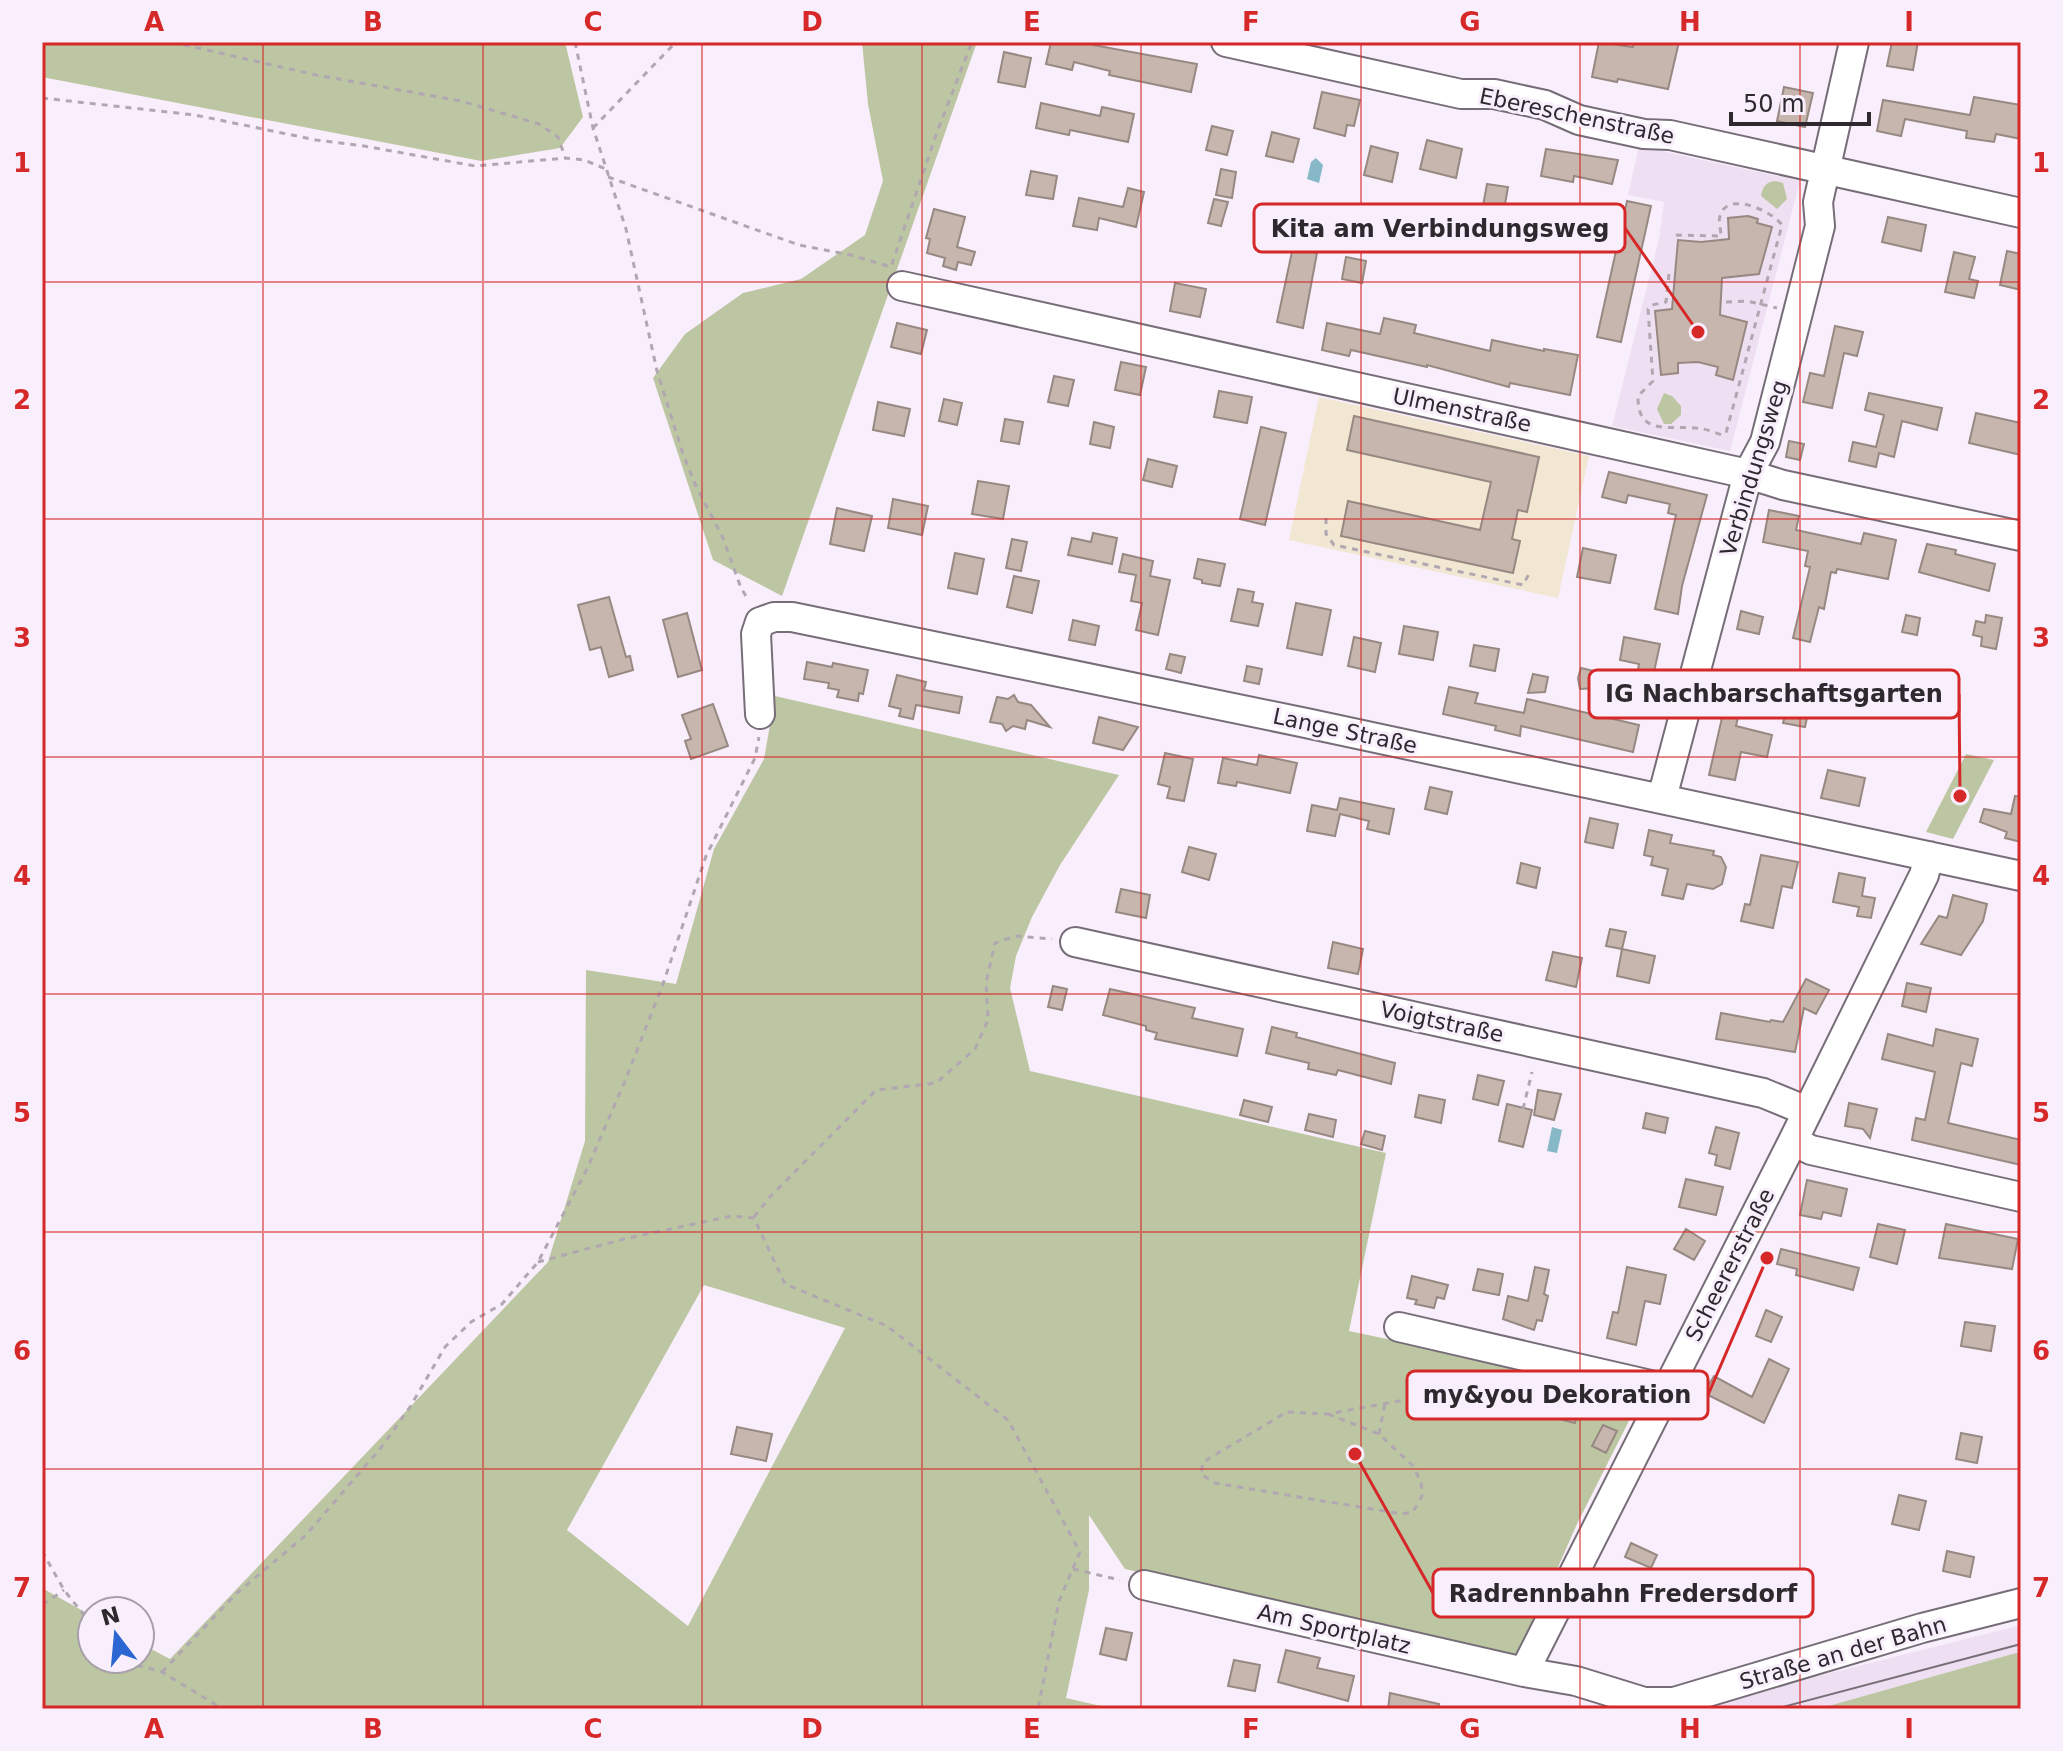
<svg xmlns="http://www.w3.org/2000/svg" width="2063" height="1751" viewBox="0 0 2063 1751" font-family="'DejaVu Sans',sans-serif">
  <rect width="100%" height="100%" fill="#f9eefb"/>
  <path fill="#f2e7d2" d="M1319,397L1589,456L1558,598L1289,540Z"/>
  <path fill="#efdff2" d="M1639,146L1800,181L1730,451L1612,426L1659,239L1664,202L1628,195Z
    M2021,1625V1652L1818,1709H1689Z"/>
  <path fill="#bdc6a2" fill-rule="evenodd" d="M42,42H565L583,117L560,148L481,161L42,77Z
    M862,42H977L782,596L713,560L653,378L685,334L743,293L801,279L865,235L883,181L868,104Z
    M1776,181L1783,183L1787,199L1777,209L1761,196C1763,186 1766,182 1776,181Z
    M1664,393L1672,396L1681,406V415L1671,424H1664L1657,409Z
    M775,696L1119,775L1060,865L1032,917L1016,956L1010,988L1030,1071L1386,1153L1349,1331L1643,1393L1577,1524L1518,1658L1125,1569L1089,1515V1590L1066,1698L1114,1709H42V1588L92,1616V1659H140V1643L170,1659L548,1262L585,1141L586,970L676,984L714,849L764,759ZM704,1285L845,1328L688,1626L567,1530Z
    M1966,754L1994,760L1953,839L1926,832Z
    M2021,1652V1709H1818L2009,1655Z"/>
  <path fill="#86b8c8" d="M1316,158L1323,165L1319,183L1307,179L1311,162Z
    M1552,1127L1562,1130L1557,1153L1547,1151Z"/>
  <path fill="#c6b6ae" stroke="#978982" stroke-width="2" d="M1051,42H1093V45L1197,64L1191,92L1109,75L1110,71L1074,62L1072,70L1046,64Z
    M1599,42L1633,47L1634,42H1679L1668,89L1618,79L1617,82L1592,77Z
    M1892,42H1918L1913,70L1887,66Z
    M1004,52L1031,58L1025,87L998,82Z
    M1784,87L1813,93L1805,127L1777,121Z
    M1322,92L1360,100L1354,126L1347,125L1345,136L1314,128Z
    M1974,97L2021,105V139L1996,134L1994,142L1966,138L1967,131L1905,119L1901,136L1877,131L1883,100L1970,115Z
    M1041,103L1100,116L1102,107L1134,114L1128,142L1070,130L1069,135L1036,128Z
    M1212,126L1233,131L1227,155L1206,150Z
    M1272,132L1299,139L1293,162L1266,156Z
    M1427,140L1462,149L1456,178L1420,169Z
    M1371,146L1398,153L1392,182L1364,175Z
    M1546,149L1618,160L1612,184L1574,176L1573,182L1541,176Z
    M1221,169L1236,172L1232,198L1216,195Z
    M1031,171L1057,176L1053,199L1026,195Z
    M1487,184L1508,187L1504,210L1483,206Z
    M1128,188L1144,192L1136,227L1099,218L1097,230L1073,226L1079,198L1123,207Z
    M1214,199L1228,202L1221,226L1208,223Z
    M1627,201L1651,206L1621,342L1597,337Z
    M934,209L965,217L957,247L975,252L971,265L958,262L956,270L943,266L945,258L927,253L930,239L926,238Z
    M1748,216L1758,219L1757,223L1772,227L1759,274L1722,278L1720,315L1747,322L1733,380L1716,375L1718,367L1698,362L1678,363V373L1661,375L1655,311L1672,309L1678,240L1701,242L1729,239L1728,218Z
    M1888,217L1926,225L1921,251L1882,242Z
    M1293,247L1317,253L1303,328L1277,322Z
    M2007,251L2021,254V290L2000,285Z
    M1954,252L1975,257L1969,279L1978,281L1974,298L1945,292Z
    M1346,257L1366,261L1362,283L1342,279Z
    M1175,283L1206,289L1200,317L1170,311Z
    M1384,318L1416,325L1414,333L1490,351L1492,340L1544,351V349L1578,355L1570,395L1510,383L1509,387L1427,365V367L1351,350L1349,356L1322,350L1327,323L1380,334Z
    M897,323L927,330L921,354L891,347Z
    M1835,326L1863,332L1857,356L1844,353L1832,408L1803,402L1810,373L1824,376Z
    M1121,362L1146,367L1140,395L1115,390Z
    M1054,376L1074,380L1068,406L1048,402Z
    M1219,391L1252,397L1247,423L1214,417Z
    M1869,393L1942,408L1937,430L1902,421L1894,457L1879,453L1876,467L1849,461L1853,442L1876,447L1884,415L1865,410Z
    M944,399L962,403L957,425L939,421Z
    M878,402L910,409L904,436L873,430Z
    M1976,413L2021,423V455L1969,443Z
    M1354,416L1539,457L1527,512L1518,510L1512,539L1520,541L1513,573L1341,536L1348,501L1480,530L1491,482L1347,450Z
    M1005,419L1023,422L1019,444L1001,441Z
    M1094,422L1114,427L1110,448L1090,444Z
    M1261,427L1286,433L1265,525L1240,519Z
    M1789,441L1804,444L1800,460L1786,457Z
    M1148,459L1177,466L1172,487L1143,480Z
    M1609,472L1707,495L1682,586L1678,614L1655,609L1676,515L1668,513L1670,504L1628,495L1626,503L1602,497Z
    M978,481L1009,486L1003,519L972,514Z
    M893,499L928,506L922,535L888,528Z
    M837,508L872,516L864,551L830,544Z
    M1769,510L1799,516L1796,530L1861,544L1864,533L1896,540L1888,579L1837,569L1836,573L1831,572L1824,609L1819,607L1810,642L1793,638L1810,567L1805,566L1808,551L1763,542Z
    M1093,533L1117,538L1112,564L1068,555L1072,538L1091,542Z
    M1012,539L1027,542L1021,571L1006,568Z
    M1927,544L1956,550L1955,554L1995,564L1989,591L1919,572Z
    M1583,548L1616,555L1610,583L1577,577Z
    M955,553L984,559L977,594L948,588Z
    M1123,554L1153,561L1150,576L1170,580L1158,635L1136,630L1142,603L1131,601L1136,575L1119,572Z
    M1198,559L1225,564L1220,586L1202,583V580L1194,578Z
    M1014,576L1039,581L1032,613L1007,607Z
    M1238,589L1254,592L1252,602L1263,604L1258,626L1231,621Z
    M609,597L626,657L630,656L633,670L609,677L601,647L590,650L578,605Z
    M1296,603L1331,610L1322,655L1287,648Z
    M1741,611L1763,617L1759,634L1737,629Z
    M687,613L702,670L678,677L663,620Z
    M1906,615L1920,618L1917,635L1902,632Z
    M1986,615L2002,618L1996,649L1981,646L1982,637L1973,635L1976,621L1985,623Z
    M1073,620L1099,626L1095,645L1069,640Z
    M1404,626L1438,632L1433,660L1399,654Z
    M1354,637L1381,643L1375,672L1348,666Z
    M1624,637L1660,644L1654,672L1638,670L1639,664L1620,660Z
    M1474,645L1499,649L1495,671L1470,666Z
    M1170,654L1185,657L1181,673L1166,669Z
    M807,662L832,667L833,663L868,670L863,694L859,693L858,701L837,697L839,690L828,688L829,683L804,679Z
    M1247,666L1262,669L1259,684L1244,681Z
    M1581,668L1602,673L1599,688L1580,689L1578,678Z
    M1533,674L1548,677L1545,692L1528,693Z
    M897,675L926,682L924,690L962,697L959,713L916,705L913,719L899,716L901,709L889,706Z
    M1449,687L1478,693L1475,703L1524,713L1527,699L1639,725L1633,752L1521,726L1520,736L1495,730L1496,726L1443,714Z
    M1014,695L1018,702L1031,705L1050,727L1027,720L1025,729L1013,726L1006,731L1002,724L990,722L997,697L1008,699Z
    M1789,700L1810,704L1805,727L1783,723Z
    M713,704L728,746L691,759L685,741L691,739L682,715Z
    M1724,709L1739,713L1736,726L1772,735L1767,757L1741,752L1735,780L1709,775Z
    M1099,717L1138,727L1123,750L1093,743Z
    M1165,753L1193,759L1184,801L1167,798L1170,787L1158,784Z
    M1259,755L1297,763L1290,793L1237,782L1236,786L1218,783L1223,758L1257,765Z
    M1828,770L1865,778L1859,806L1821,798Z
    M1430,787L1452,792L1447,814L1425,809Z
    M2015,796L2021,797V842L2005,838L2007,832L1980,822L1984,809L2011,814Z
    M1340,798L1394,809L1389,834L1367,829L1369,821L1340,814L1335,836L1307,831L1312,805L1337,810Z
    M1590,818L1618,824L1613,848L1585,842Z
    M1649,830L1672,835L1670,843L1714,851L1713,855L1721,857L1726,867L1722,884L1713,889L1687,884L1683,899L1662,895L1668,869L1651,865L1653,857L1644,855Z
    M1189,847L1216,854L1209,880L1182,872Z
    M1761,855L1798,862L1792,888L1782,886L1773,928L1741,921L1745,904L1750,905Z
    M1521,863L1540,868L1536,888L1517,883Z
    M1839,873L1865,878L1862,896L1875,898L1871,918L1857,916L1859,907L1833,902Z
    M1121,889L1150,895L1146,918L1116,912Z
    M1953,895L1987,904L1983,921L1961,955L1921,944L1939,916L1947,918Z
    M1610,929L1626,932L1622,949L1606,946Z
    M1333,942L1363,949L1358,974L1328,968Z
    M1622,949L1655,956L1649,983L1617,976Z
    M1553,952L1582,958L1576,987L1546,980Z
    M1806,979L1829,990L1816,1014L1804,1008L1795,1052L1716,1039L1721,1013L1770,1022L1771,1020L1783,1022Z
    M1907,983L1931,988L1926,1012L1902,1006Z
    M1053,986L1067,989L1062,1010L1048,1007Z
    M1110,989L1195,1008L1192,1018L1243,1029L1237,1056L1155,1039L1157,1033L1146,1030V1026L1103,1015Z
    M1272,1027L1297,1033L1296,1037L1395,1063L1391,1084L1338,1070L1336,1075L1308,1069L1309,1063L1266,1053Z
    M1936,1029L1978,1039L1972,1066L1961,1063L1948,1123L2021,1140V1165L1912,1140L1916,1118L1925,1120L1935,1072L1882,1059L1888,1034L1933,1046Z
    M1478,1075L1504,1081L1498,1105L1473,1099Z
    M1538,1090L1561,1094L1554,1120L1534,1115Z
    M1419,1095L1445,1100L1441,1123L1415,1117Z
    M1244,1100L1272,1107L1268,1122L1240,1115Z
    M1849,1103L1877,1109L1870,1138L1863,1129L1845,1126Z
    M1507,1104L1532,1110L1523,1147L1499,1141Z
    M1646,1113L1668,1118L1665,1133L1643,1128Z
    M1309,1114L1336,1120L1333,1137L1305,1130Z
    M1716,1127L1739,1133L1730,1169L1715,1165L1717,1155L1709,1153Z
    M1365,1131L1385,1136L1382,1150L1361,1144Z
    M1686,1179L1723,1187L1716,1215L1679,1207Z
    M1807,1180L1847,1189L1841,1216L1823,1212L1821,1219L1800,1215Z
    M1878,1224L1905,1230L1897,1264L1870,1257Z
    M1946,1224L2018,1239L2012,1269L1939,1258Z
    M1686,1229L1705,1241L1694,1260L1674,1249Z
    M1781,1249L1859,1268L1853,1290L1796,1275L1797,1269L1777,1264Z
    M1535,1267L1549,1270L1544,1294L1548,1296L1542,1321L1537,1320L1534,1330L1503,1319L1508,1296L1528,1301Z
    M1627,1267L1666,1275L1660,1304L1645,1301L1636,1345L1607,1338L1613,1312L1618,1313Z
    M1478,1269L1503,1274L1499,1295L1473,1290Z
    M1412,1276L1448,1285L1444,1299L1437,1297L1434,1308L1415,1304L1417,1300L1407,1298Z
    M1766,1310L1782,1317L1771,1342L1756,1336Z
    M1965,1322L1995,1326L1991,1351L1961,1346Z
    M1769,1359L1789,1369L1764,1423L1704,1393L1714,1376L1752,1397Z
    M1531,1377L1583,1390L1575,1423L1543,1415L1546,1404L1526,1399Z
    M1603,1425L1617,1431L1606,1453L1592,1446Z
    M737,1427L772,1434L766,1461L731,1454Z
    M1961,1433L1982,1437L1977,1463L1956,1459Z
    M1899,1495L1926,1501L1919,1530L1892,1524Z
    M1631,1543L1657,1555L1651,1568L1625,1557Z
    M1947,1551L1974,1557L1970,1577L1943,1571Z
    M1106,1628L1132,1633L1126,1660L1100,1654Z
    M1286,1650L1320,1658L1317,1668L1354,1676L1348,1701L1278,1682Z
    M1234,1660L1260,1665L1255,1691L1228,1686Z
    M1390,1693L1439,1704L1438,1709H1388Z"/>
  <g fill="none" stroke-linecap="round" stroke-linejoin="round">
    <g stroke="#766d78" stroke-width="32">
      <path id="minor" d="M1226,42L1461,94H1494L1545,105L1579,120L1644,134L1670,135L2021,213
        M902,286L1748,474L1783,485L2021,536
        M760,714L756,634L760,622L774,617H792L1306,723L2021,876
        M1662,798L1748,474L1765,442L1820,226L1818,202L1854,42
        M1075,942L1763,1093L1807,1111
        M1793,1141L1811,1150L2021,1197
        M1399,1327L1668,1389
        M1144,1585L1524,1672L1576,1681L1644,1702H1674L1922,1628L2021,1603
        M1524,1672L1793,1141L1924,875L1929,856"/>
    </g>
    <path stroke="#b0a7b1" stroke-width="3" stroke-dasharray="6 6" stroke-linecap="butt" d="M172,42L316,75L461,101L539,124L558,137L565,157
      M575,42L593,128L626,229L657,371L683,454L695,484L723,538L741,588L749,601
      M42,98L195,115L316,140L364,146L475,166L566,158L584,160L606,169
      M593,128L676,42
      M608,177L799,245L851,255L891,267L937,132L972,42
      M1669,274L1666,302L1652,305L1648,309L1653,381L1638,396C1637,440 1675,423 1703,429C1709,430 1716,433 1722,435L1726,433L1782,225C1772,211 1727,190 1720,216C1718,222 1721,230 1721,236L1672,235
      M1726,302L1747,301L1777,308
      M1326,518V534L1334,545L1523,585L1530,572
      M1523,1109L1532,1072
      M754,1217L769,1198L876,1090L936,1083L975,1049L988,1020L986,983L995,943L1016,936L1052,939
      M538,1262L624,1239L732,1216L754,1218L785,1284L887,1326L1008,1420L1080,1552L1059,1601L1038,1709
      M1328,1414L1379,1434L1413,1466L1421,1482L1422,1496L1413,1512L1402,1514L1215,1483L1201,1474L1203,1462L1287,1412L1328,1414L1404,1400
      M1379,1434L1385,1403
      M42,1551L64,1590L92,1625
      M1073,1569L1120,1580
      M42,1603L47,1602L64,1590
      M127,1659L133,1664L162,1672L223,1709
      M162,1672L237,1593L306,1535L380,1449L410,1407L445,1347L471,1322L502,1304L538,1262L587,1169L625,1081L663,984L706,856L755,758L759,737"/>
    <use href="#minor" stroke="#fff" stroke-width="28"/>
    <path stroke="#777078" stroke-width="2" d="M1775,1709L2021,1644"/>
  </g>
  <path fill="none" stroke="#d62828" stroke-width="2" stroke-opacity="0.55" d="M263,42V1709M483,42V1709M702,42V1709M922,42V1709M1141,42V1709M1361,42V1709M1580,42V1709M1800,42V1709M42,282H2021M42,519H2021M42,757H2021M42,994H2021M42,1232H2021M42,1469H2021"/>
  <g text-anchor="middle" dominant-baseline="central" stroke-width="6" stroke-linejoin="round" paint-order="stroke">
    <g font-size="22" fill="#2d292e" stroke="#f9eefb">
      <text transform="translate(1577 116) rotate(12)">Ebereschenstraße</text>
      <text transform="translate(1462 410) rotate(12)">Ulmenstraße</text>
      <text transform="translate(1754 468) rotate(-73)">Verbindungsweg</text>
      <text transform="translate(1345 731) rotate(12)">Lange Straße</text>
      <text transform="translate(1442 1022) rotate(12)">Voigtstraße</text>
      <text transform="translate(1730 1265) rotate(-63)">Scheererstraße</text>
      <text transform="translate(1334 1629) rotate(13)">Am Sportplatz</text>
      <text transform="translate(1843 1653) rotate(-16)">Straße an der Bahn</text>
    </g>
  </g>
  <path fill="none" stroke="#d62828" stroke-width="3" d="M1698 332L1625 228M1960 796L1959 694M1767 1258L1708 1395M1355 1454L1433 1593"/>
  <g fill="#d62828" stroke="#f9eefb" stroke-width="3">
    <circle cx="1698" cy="332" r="8"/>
    <circle cx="1960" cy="796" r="8"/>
    <circle cx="1767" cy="1258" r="8"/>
    <circle cx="1355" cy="1454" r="8"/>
  </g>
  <g fill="#f9eefb" stroke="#d62828" stroke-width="3">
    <rect x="1254" y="204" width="371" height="48" rx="8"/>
    <rect x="1589" y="670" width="370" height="48" rx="8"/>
    <rect x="1407" y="1371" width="301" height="48" rx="8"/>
    <rect x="1433" y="1569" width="380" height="48" rx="8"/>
  </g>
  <g font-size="24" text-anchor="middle" font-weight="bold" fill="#2d292e">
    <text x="1440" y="237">Kita am Verbindungsweg</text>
    <text x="1774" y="702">IG Nachbarschaftsgarten</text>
    <text x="1557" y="1403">my&amp;you Dekoration</text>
    <text x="1623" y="1602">Radrennbahn Fredersdorf</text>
  </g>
  <rect width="2063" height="1751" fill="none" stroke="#f9eefb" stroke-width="88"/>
  <g transform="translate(116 1635) rotate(344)"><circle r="38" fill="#f9eefb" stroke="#a79fa9" stroke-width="2"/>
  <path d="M0-6L14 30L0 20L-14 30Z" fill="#2c66d3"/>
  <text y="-12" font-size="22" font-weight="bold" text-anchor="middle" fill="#2d292e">N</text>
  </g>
  <path d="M1731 112v12h138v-12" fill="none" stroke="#2d292e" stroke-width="4"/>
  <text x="1743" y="112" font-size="24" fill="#2d292e" stroke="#f9eefb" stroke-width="6" paint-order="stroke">50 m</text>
  <rect x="44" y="44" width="1975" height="1663" fill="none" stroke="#d62828" stroke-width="3"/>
  <g font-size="26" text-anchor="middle" font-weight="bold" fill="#d62828">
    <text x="154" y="31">A</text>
    <text x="373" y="31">B</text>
    <text x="593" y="31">C</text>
    <text x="812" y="31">D</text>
    <text x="1032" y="31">E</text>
    <text x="1251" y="31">F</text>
    <text x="1470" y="31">G</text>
    <text x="1690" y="31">H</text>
    <text x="1909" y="31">I</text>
    <text x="22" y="172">1</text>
    <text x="2041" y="172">1</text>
    <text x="22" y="409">2</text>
    <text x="2041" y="409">2</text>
    <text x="22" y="647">3</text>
    <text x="2041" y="647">3</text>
    <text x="22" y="885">4</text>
    <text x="2041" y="885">4</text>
    <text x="22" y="1122">5</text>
    <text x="2041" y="1122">5</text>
    <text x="22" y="1360">6</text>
    <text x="2041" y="1360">6</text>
    <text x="22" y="1597">7</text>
    <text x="2041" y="1597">7</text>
    <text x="154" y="1738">A</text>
    <text x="373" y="1738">B</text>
    <text x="593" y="1738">C</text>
    <text x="812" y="1738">D</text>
    <text x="1032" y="1738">E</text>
    <text x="1251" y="1738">F</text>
    <text x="1470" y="1738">G</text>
    <text x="1690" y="1738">H</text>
    <text x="1909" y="1738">I</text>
  </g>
</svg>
